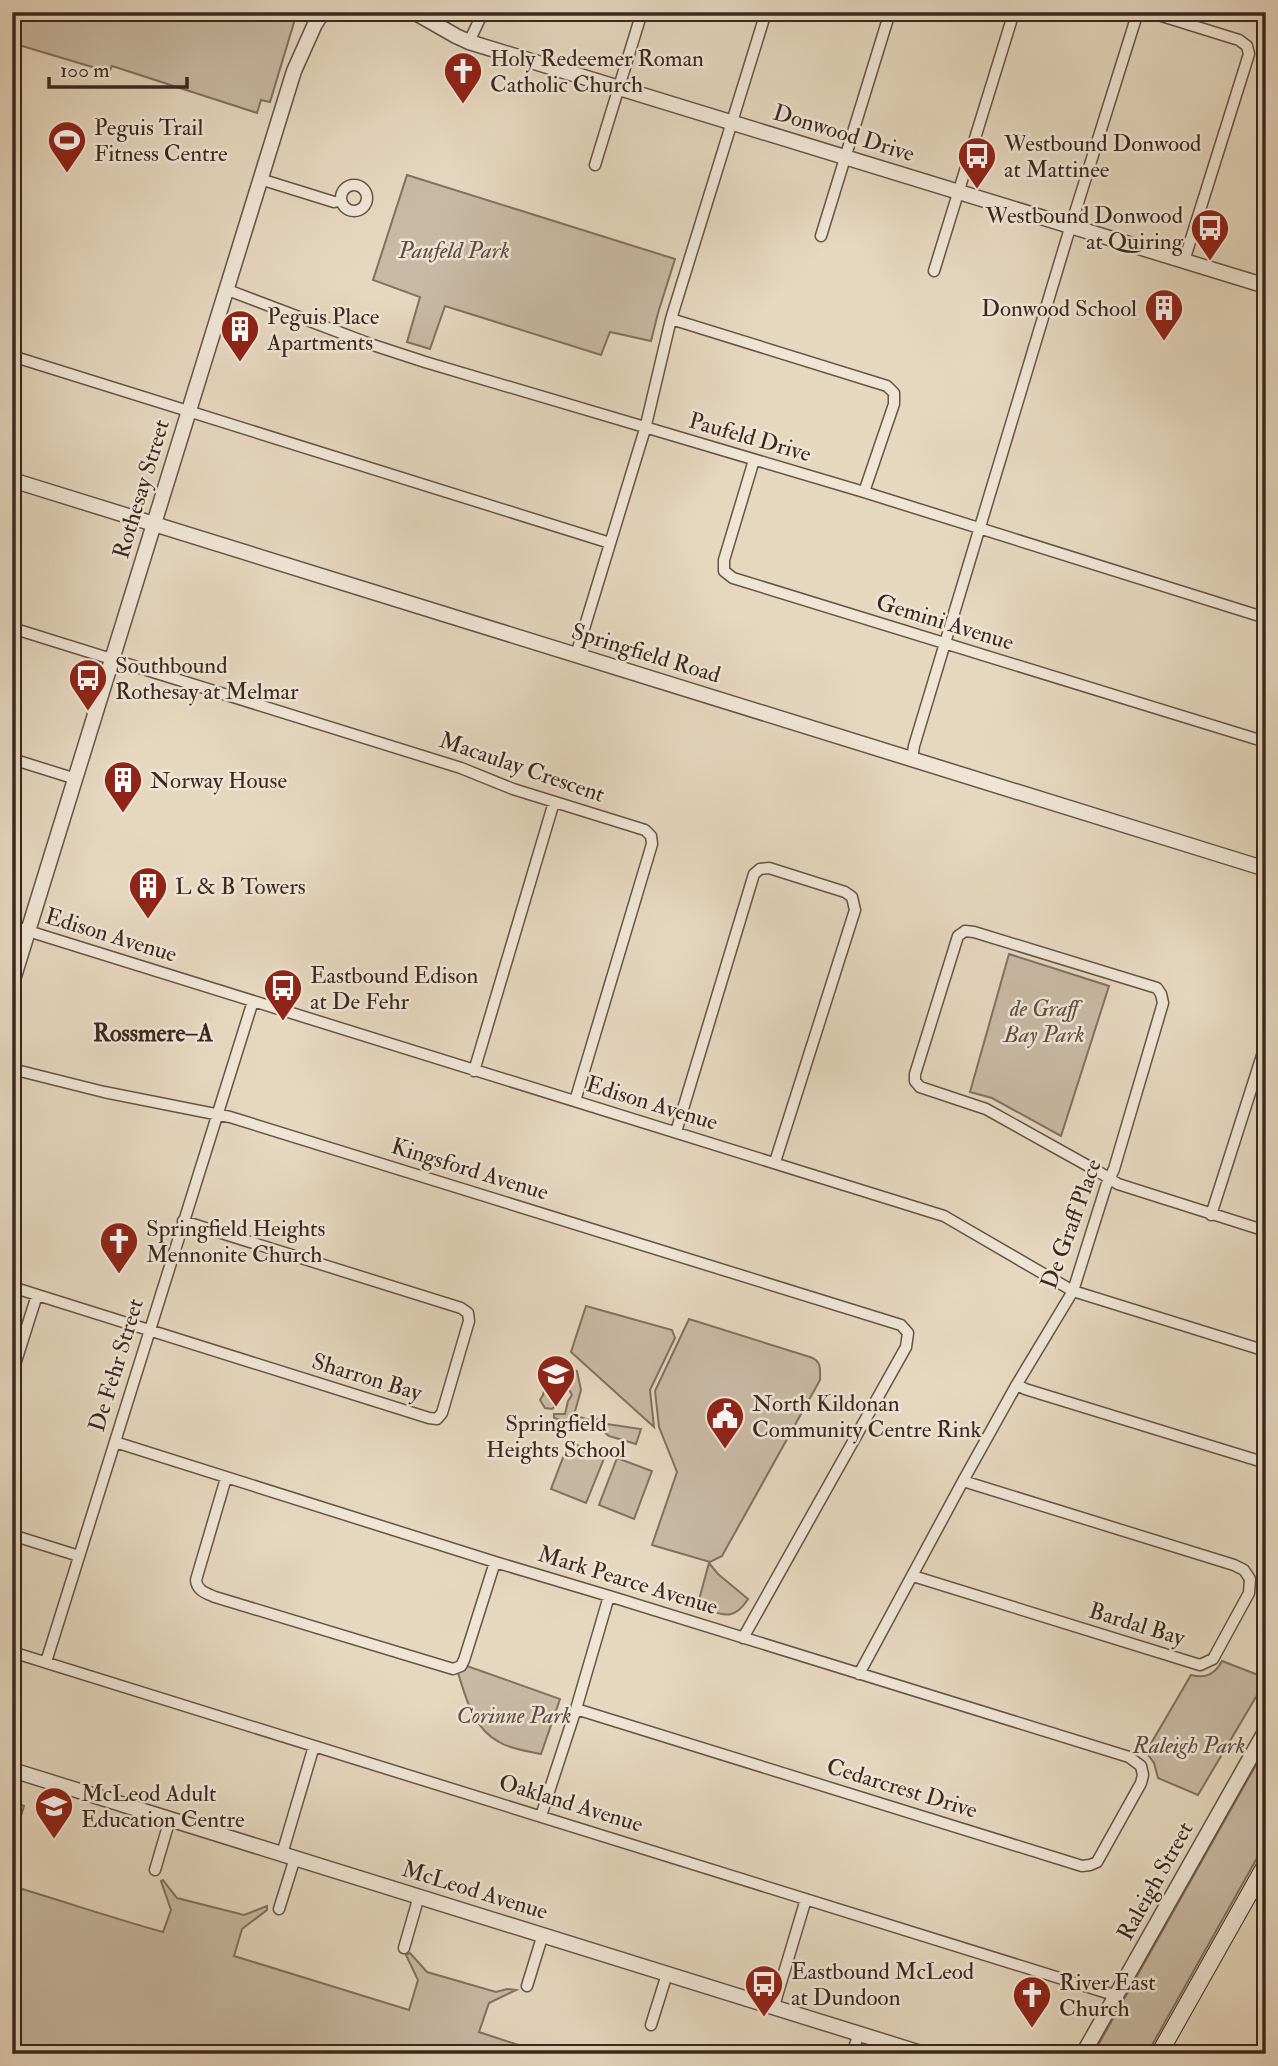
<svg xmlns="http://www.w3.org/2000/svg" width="1278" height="2066" viewBox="0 0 1278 2066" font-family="'IM FELL Double Pica',serif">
  <rect width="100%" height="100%" fill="#e6d7bf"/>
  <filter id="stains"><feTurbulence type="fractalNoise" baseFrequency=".00286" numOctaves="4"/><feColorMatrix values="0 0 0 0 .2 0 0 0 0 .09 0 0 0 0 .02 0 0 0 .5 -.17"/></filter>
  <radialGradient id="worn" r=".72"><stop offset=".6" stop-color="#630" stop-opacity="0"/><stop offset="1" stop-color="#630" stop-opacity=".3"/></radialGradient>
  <path fill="#c9b9a4" stroke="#827061" stroke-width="2" d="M12,12H292L290,17L295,19L270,102L261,100L257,113L112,66L109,72L12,43Z
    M407,175L675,259L658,313L651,341L610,332L601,355L445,306L430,349L407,342L420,297L373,280Z
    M1009,954L1109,986L1061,1136L992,1098L970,1092Z
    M586,1306L672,1330L675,1338L650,1390L654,1427L571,1352Z
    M689,1319L810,1357C822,1361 820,1369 820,1380L722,1556L710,1562L652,1545L677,1472L659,1427L655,1391Z
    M572,1369L577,1371L581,1390L574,1415L589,1420L593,1418L599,1420L600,1423L641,1429L636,1444L609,1436L604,1432L554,1418V1414H565L568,1401L572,1395L567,1386Z
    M552,1373L559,1376L564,1382L560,1402L552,1409L545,1408L540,1400L543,1395L547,1377Z
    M569,1442L605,1456L586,1503L551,1489Z
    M617,1458L652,1471L634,1519L599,1505Z
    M709,1563L718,1574L748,1599C733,1623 721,1614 697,1607Z
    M1222,1661L1266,1678V1680L1198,1795L1158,1778L1154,1763L1146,1752L1191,1675C1206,1679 1215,1674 1222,1661Z
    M467,1666L560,1699L541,1754C528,1751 510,1749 499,1742C473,1728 466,1698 458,1673Z
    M1266,1747V1842L1147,2054H1093Z
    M12,1802L24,1806L14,1839L12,1838Z
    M163,1880L177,1898L244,1915L267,1906V1910L242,1929L234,1956L409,2010L418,1980L406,1955L410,1953L427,1972L496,1992L507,1989L516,1990L489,2003L479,2032L546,2054H12V1886C63,1901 112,1918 163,1932L171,1910L161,1881Z"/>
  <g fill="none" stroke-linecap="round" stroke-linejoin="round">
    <g stroke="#665346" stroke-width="13">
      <path id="minor" d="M469,42L483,12
        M595,165L642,12
        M260,179L334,202L341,200
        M341 198a13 13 0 1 1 26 0a13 13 0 1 1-26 0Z
        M821,236L890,12
        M934,271L1014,12
        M225,289L373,345L425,362L864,492L1266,618
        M671,319L887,386L894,393V404L864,492
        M12,356L610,543
        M754,460L724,560V571L733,578L1266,742
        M12,628L461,768L513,789L645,830L651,836L652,844L575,1101
        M576,655L645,429L671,319L766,12
        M12,759L76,779
        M912,759L914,746L1067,238L1136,18L1142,13H1152L1239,40L1247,46L1249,54L1184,261
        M12,926L944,1216L1073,1291L1266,1351
        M12,1069L104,1092L230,1117L901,1325L908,1333L906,1347L743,1638
        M474,1071L554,802
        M676,1132L754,874L760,869L769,868L845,892L852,897L855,910L775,1162
        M1211,1215L1266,1043
        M12,1287L429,1418L437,1419L442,1413L469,1321L468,1313L461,1308L183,1221
        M12,1374L37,1295
        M1017,1384L1025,1389L1266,1463
        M115,1442L495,1562L609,1596L1129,1757L1141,1766L1143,1775L1141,1783L1097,1862L1090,1865L1082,1866L576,1709
        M226,1478L196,1580C197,1591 206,1593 215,1597L453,1669L461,1666L464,1660L495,1562
        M12,1535L79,1556
        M913,1576L1200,1665L1213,1659L1249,1593L1250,1579L1244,1570L1234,1565L963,1481
        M12,1652L1117,1996
        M46,1662L253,1001
        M859,1674L963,1481L1017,1384L1073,1291L1106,1186L1114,1169L1163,1003L1161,994L1157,988L974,932L965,931L958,936L915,1074V1081L920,1087L986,1109L1099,1172L1118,1184L1266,1231
        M541,1816L576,1709L609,1596
        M282,1854L314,1746
        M155,1870L170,1819
        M279,1909L295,1858
        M404,1948L419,1896
        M527,1986L543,1934
        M774,2006L806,1899
        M651,2025L667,1974
        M852,2054L859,2033"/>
    </g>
    <g stroke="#665346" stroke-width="17">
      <path id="tertiary" d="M414,12L456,36L469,42L1266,286
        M12,480L1266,869
        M12,983L294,71L315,24L323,12
        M12,1770L924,2054
        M1083,2054L1266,1730"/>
    </g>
    <g stroke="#3b271e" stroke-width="18">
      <path id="secondary" d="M1159,2054L1266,1864"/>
    </g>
    <use href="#minor" stroke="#efe5d5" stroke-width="10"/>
    <use href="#tertiary" stroke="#efe5d5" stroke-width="14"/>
    <use href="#secondary" stroke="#efe5d5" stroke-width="16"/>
  </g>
  <defs>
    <g id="church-pin" transform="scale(2.0125)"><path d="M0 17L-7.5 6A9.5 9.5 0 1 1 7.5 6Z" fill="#8f2418" stroke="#efe5d5"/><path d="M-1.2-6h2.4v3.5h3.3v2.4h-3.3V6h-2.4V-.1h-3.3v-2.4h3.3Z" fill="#fff"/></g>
    <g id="stadium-pin" transform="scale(2.0125)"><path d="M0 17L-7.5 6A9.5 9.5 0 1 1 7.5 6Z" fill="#8f2418" stroke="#efe5d5"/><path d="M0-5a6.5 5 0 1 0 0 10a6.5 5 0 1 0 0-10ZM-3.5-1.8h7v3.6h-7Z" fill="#fff"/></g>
    <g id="bus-pin" transform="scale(2.0125)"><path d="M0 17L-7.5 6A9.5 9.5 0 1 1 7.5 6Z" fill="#8f2418" stroke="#efe5d5"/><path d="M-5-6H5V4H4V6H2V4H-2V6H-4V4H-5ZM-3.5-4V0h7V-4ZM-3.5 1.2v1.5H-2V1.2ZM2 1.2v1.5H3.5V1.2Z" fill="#fff"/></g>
    <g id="building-pin" transform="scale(2.0125)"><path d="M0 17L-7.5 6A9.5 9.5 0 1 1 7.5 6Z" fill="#8f2418" stroke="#efe5d5"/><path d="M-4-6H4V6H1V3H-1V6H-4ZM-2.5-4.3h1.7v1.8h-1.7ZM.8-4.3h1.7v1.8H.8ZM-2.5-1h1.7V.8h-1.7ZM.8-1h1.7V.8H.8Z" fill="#fff"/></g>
    <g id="school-pin" transform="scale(2.0125)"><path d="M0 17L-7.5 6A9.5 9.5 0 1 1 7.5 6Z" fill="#8f2418" stroke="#efe5d5"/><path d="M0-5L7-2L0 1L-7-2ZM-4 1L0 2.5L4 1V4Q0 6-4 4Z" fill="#fff"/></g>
    <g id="civic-pin" transform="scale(2.0125)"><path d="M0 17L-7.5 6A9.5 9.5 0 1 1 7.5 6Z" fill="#8f2418" stroke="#efe5d5"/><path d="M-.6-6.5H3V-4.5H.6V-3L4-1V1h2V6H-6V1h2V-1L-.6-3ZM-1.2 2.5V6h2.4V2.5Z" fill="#fff"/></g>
  </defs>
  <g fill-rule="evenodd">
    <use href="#church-pin" x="463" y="71"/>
    <use href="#stadium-pin" x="67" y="140"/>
    <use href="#bus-pin" x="977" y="156"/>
    <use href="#bus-pin" x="1210" y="228"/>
    <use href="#building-pin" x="1164" y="308"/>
    <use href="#building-pin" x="240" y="329"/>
    <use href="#bus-pin" x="88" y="678"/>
    <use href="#building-pin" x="123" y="780"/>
    <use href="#building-pin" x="148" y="886"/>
    <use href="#bus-pin" x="283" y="988"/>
    <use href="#church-pin" x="119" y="1241"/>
    <use href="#school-pin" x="556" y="1374"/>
    <use href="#civic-pin" x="725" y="1416"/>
    <use href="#school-pin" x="54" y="1806"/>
    <use href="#bus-pin" x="764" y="1984"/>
    <use href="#church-pin" x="1032" y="1995"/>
  </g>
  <g text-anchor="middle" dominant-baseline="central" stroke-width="5" stroke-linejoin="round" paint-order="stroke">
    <g font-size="23" fill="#3b271e" stroke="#efe5d5" text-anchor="start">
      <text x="490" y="58">Holy Redeemer Roman<tspan x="490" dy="26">Catholic Church</tspan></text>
      <text x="94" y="127">Peguis Trail<tspan x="94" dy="26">Fitness Centre</tspan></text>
      <text x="1004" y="143">Westbound Donwood<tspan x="1004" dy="26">at Mattinee</tspan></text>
      <text x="1183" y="215" text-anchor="end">Westbound Donwood<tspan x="1183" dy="26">at Quiring</tspan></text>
      <text x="1137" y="308" text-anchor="end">Donwood School</text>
      <text x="267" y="316">Peguis Place<tspan x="267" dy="26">Apartments</tspan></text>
      <text x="115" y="665">Southbound<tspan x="115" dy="26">Rothesay at Melmar</tspan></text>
      <text x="150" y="780">Norway House</text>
      <text x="175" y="886">L &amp; B Towers</text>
      <text x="310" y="975">Eastbound Edison<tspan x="310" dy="26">at De Fehr</tspan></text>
      <text x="146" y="1228">Springfield Heights<tspan x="146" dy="26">Mennonite Church</tspan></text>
      <text x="752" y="1403">North Kildonan<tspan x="752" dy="26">Community Centre Rink</tspan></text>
      <text x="556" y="1423" text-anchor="middle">Springfield<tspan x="556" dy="26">Heights School</tspan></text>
      <text x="81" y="1793">McLeod Adult<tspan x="81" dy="26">Education Centre</tspan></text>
      <text x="791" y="1971">Eastbound McLeod<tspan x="791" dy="26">at Dundoon</tspan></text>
      <text x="1059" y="1982">River East<tspan x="1059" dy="26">Church</tspan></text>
    </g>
    <g font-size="23" fill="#3b271e" stroke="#efe5d5">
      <text transform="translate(844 133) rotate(17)">Donwood Drive</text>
      <text transform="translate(750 437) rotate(16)">Paufeld Drive</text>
      <text transform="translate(141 489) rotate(-73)">Rothesay Street</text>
      <text transform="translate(945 622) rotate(17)">Gemini Avenue</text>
      <text transform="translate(646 653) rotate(17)">Springfield Road</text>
      <text transform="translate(522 767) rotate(19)">Macaulay Crescent</text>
      <text transform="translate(111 935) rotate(17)">Edison Avenue</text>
      <text transform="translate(652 1103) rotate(17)">Edison Avenue</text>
      <text transform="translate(470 1169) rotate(17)">Kingsford Avenue</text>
      <text transform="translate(1071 1224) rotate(-70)">De Graff Place</text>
      <text transform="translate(116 1365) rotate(-73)">De Fehr Street</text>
      <text transform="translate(367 1377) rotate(17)">Sharron Bay</text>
      <text transform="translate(628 1580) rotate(17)">Mark Pearce Avenue</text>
      <text transform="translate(1137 1624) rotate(17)">Bardal Bay</text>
      <text transform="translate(902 1788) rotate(17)">Cedarcrest Drive</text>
      <text transform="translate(571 1803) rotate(17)">Oakland Avenue</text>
      <text transform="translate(1155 1881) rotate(-61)">Raleigh Street</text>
      <text transform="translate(475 1890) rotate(17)">McLeod Avenue</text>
    </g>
    <g font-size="23" font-style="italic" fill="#5e4c40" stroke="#efe5d5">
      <text x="454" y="250">Paufeld Park</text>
      <text x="1044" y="1008">de Graff<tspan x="1044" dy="26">Bay Park</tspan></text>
      <text x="514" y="1715">Corinne Park</text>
      <text x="1189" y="1745">Raleigh Park</text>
    </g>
    <g font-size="24" font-weight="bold" fill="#3b271e" stroke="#efe5d5">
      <text x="153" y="1033">Rossmere–A</text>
    </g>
  </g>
  <rect width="1278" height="2066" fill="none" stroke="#e6d7bf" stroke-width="42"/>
  <rect x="14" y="14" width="1250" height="2038" fill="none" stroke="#3b271e" stroke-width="3.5"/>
  <rect x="21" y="21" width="1236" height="2024" fill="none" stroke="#3b271e" stroke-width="2"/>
  <path d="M49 77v10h138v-10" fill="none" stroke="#3b271e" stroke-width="3.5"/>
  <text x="60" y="77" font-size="21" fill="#3b271e" stroke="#efe5d5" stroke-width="5" paint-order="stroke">100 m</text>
  <rect width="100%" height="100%" filter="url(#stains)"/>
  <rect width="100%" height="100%" fill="url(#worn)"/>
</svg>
